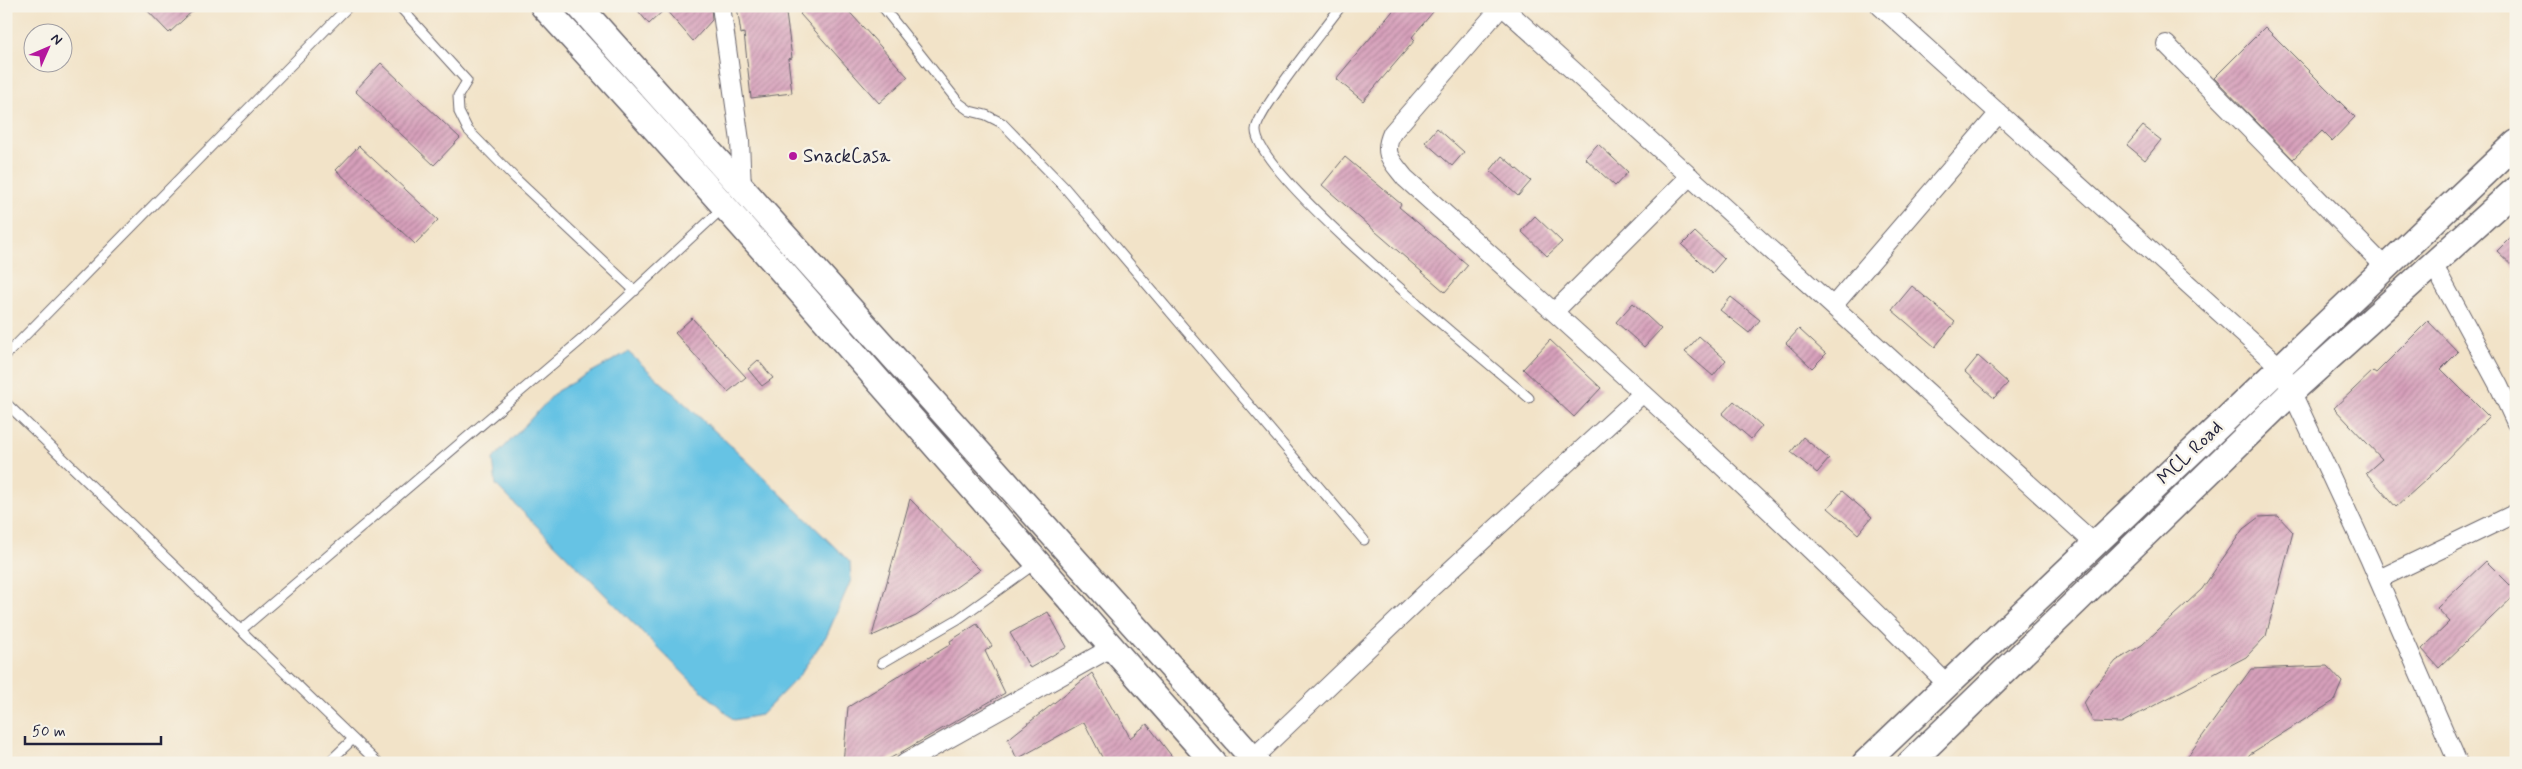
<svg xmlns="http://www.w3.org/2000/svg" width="2522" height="769" viewBox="0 0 2522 769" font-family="Mynerve,sans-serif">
  <defs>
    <pattern id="building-hatch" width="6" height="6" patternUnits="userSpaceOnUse" patternTransform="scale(1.25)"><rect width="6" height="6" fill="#d7a0bb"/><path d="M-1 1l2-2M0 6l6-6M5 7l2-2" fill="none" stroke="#ae8299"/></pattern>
  </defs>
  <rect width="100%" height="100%" fill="#f7f3e8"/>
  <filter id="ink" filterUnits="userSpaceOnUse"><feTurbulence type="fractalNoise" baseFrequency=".02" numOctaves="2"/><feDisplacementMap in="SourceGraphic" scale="10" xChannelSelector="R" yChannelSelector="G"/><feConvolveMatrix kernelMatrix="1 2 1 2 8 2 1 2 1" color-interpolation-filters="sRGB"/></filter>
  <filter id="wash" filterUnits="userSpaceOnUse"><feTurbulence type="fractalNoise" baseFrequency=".0096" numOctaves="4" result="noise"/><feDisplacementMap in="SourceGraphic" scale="20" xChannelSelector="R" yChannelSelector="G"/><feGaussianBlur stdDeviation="1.12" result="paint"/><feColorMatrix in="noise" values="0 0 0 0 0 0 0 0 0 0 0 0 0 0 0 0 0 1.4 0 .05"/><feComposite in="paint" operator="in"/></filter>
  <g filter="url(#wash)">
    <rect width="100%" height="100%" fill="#f2e3c8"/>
    <path fill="#66c3e4" stroke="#447290" d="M628,352L740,454L850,562L851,580L827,635L798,677L761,715L734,720L689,679L496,485L493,459L557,391Z"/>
    <g id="blocks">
      <path fill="url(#building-hatch)" d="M143,6H198L169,33Z
        M634,6H711L712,20L693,41L665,9L649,24Z
        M737,6H785L792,58L788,59L792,93L751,98L744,33L741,34Z
        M808,6H844L908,77L879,103L800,14Z
        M1397,6H1438L1412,37L1415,40L1363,101L1336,79Z
        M2265,27L2355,117L2332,141L2322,131L2293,159L2214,78Z
        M381,63L460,138L434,165L355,91Z
        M2143,126L2161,140L2145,160L2127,145Z
        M1437,128L1464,152L1452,166L1425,142Z
        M1598,144L1628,172L1615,186L1585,158Z
        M359,146L438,220L415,244L336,170Z
        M1502,156L1531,181L1518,196L1490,171Z
        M1345,157L1401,204L1399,207L1468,265L1445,292L1322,185Z
        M1535,216L1562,242L1547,256L1521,231Z
        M1695,232L1724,259L1712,273L1682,245Z
        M2516,232V269L2497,251Z
        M1912,286L1955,322L1935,347L1892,310Z
        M1731,297L1760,320L1749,333L1720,310Z
        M1633,303L1661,329L1644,347L1616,322Z
        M692,318L746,377L728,392L675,333Z
        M2428,321L2458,352L2441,369L2489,417L2438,469L2396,507L2366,473L2382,459L2334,408L2373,371L2376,373Z
        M1799,329L1826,354L1812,368L1786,343Z
        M1699,336L1726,360L1713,376L1685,352Z
        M1550,340L1601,388L1574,417L1523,369Z
        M1978,356L2008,383L1994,398L1965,372Z
        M758,360L773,378L762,386L748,369Z
        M1734,401L1762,426L1751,439L1722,414Z
        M1803,437L1829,459L1817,473L1791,452Z
        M1842,491L1872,517L1858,534L1828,508Z
        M910,499L980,570L916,616L872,636Z
        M2278,516L2293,532L2266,636L2246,657L2121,723L2093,722L2084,703L2096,685L2116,661L2142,645L2202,589L2243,529L2259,517Z
        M2486,561L2516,591V594L2439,668L2422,649L2450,622L2437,608Z
        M1048,612L1067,647L1030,668L1010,633Z
        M977,624L992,646L985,651L1005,693L882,763H843L848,707L951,644L950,641Z
        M2327,666L2342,682L2334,701L2250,754L2243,763H2183L2251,669Z
        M1092,673L1116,715L1118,714L1130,738L1147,724L1177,763H1105L1084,722L1017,759L1008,739Z"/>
    </g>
  </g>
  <g filter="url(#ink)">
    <use href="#blocks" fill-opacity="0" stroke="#6b666c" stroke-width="1"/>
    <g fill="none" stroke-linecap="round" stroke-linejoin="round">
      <g stroke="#6b666c" stroke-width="11">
        <path id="lane" d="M399,6L467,81L458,96L459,112L468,130L516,179L635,291
          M882,6L959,103L970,111L986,115L1002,123L1065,188L1364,540
          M1341,6C1326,27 1257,111 1256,130C1254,175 1486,360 1529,398
          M6,355L349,6
          M6,403L378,763
          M241,630L581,340L723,208
          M882,663L958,619L1036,563
          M328,763L353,739"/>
      </g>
      <g stroke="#6b666c" stroke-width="20">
        <path id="street" d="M721,6L740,141L742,189L740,191
          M1502,6L1392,133C1382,155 1392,161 1405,178C1589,343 1773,508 1947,684
          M1502,6L2095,544
          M1880,6L2280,367L2369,558L2458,763
          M2166,44L2385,267
          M2433,264L2499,386L2516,423
          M1833,306L1999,113
          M1555,311L1690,176
          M2379,579L2516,513
          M1253,758L1430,589L1643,393
          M905,763L1111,648"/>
      </g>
      <g stroke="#6b666c" stroke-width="28">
        <path id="secondary" d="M543,6C772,254 990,511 1214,763
          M579,6L1257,763
          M1865,763L2516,143
          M1910,763L2299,385L2516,189"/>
      </g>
      <use href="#lane" stroke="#fff" stroke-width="9"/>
      <use href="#street" stroke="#fff" stroke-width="18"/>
      <use href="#secondary" stroke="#fff" stroke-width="25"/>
    </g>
  </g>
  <circle fill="#b5179e" stroke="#f7f3e8" stroke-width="2" cx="793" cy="156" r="5"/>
  <g text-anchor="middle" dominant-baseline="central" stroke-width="5" stroke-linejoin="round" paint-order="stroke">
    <g font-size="19" fill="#22223b" stroke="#f7f3e8" text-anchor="start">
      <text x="803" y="156">SnackCasa</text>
    </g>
    <g font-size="19" fill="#22223b" stroke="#f7f3e8">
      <text transform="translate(2190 453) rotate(-44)">MCL Road</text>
    </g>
  </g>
  <rect width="2522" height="769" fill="none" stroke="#f7f3e8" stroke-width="25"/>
  <g transform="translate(48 48) rotate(45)"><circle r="24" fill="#f7f3e8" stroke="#a29fa3"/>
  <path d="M0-4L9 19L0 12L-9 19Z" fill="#b5179e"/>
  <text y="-8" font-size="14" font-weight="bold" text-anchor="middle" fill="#22223b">N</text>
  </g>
  <path d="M25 736v8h136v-8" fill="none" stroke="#22223b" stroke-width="2.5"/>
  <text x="32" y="736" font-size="15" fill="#22223b" stroke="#f7f3e8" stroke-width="4" paint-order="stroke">50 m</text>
</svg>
